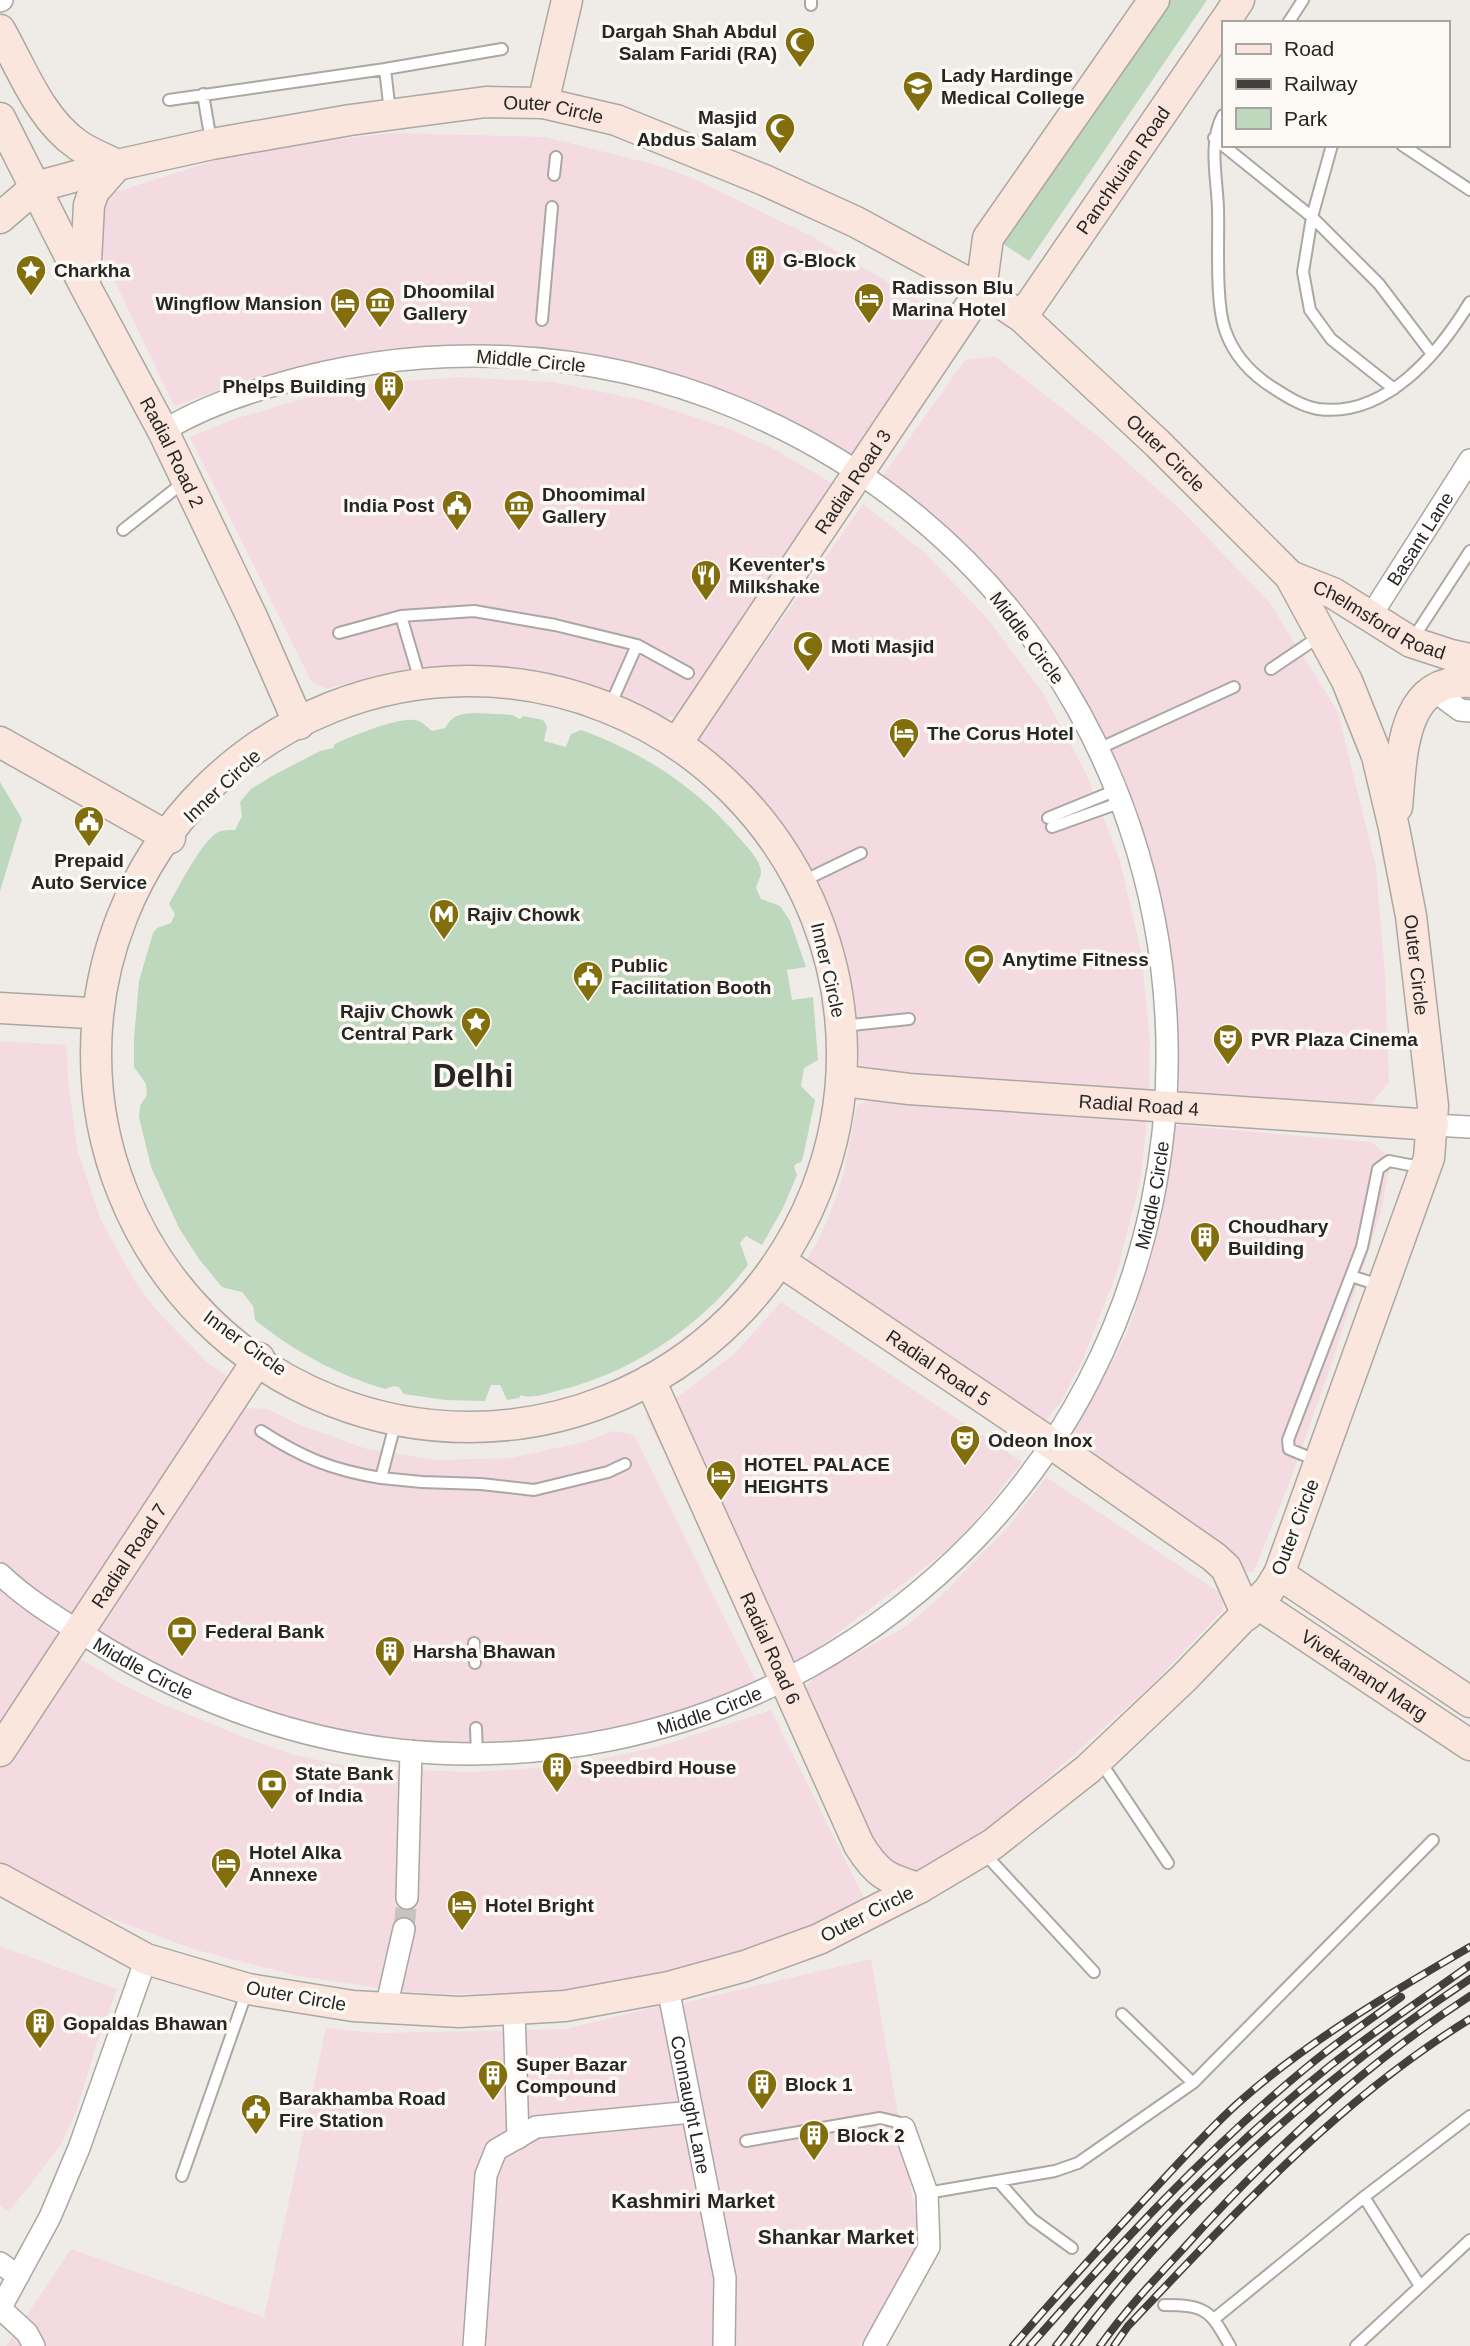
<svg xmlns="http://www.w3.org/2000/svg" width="1470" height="2346" viewBox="0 0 1470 2346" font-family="Arial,sans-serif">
  <rect width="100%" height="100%" fill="#efece7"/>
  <path fill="#f4dbe2" d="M392,133L546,137L660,166L697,180L811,236L941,314L944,327L854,462L812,437L725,395L539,350L444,346L348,355L255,377L174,406L91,231L100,197L251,149Z
    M995,356L1099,437L1183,512L1269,602L1338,712L1376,867L1385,974L1389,1082L1369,1107L1180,1095L1173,984L1166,936L1143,841L1126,795L1107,751L1059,666L1000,589L931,520L879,481L965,360Z
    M460,377L552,382L642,400L730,429L772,448L837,486L684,716L661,718L630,701L563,678L493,666L422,667L387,673L326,689L311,681L190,437L234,419L323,393L368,384Z
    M863,504L924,552L988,619L1043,693L1087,775L1120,861L1141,951L1150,1043L1149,1096L860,1074L855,1000L848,966L824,899L790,837L769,809L745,783L697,740Z
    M0,1041L67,1045L68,1081L78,1152L101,1220L136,1283L158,1312L208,1363L230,1378L71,1619L0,1560Z
    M872,1098L1147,1122L1140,1182L1117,1272L1083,1359L1062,1400L1045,1422L805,1262L818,1241L832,1209L843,1176L857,1106Z
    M1175,1125L1372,1142L1391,1160L1381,1212L1325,1383L1288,1486L1254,1571L1244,1573L1073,1447L1074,1421L1112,1363L1127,1333L1134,1313L1159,1226L1168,1178Z
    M781,1302L1022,1462L981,1514L950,1548L802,1660L774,1674L646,1416L678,1397L734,1354Z
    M241,1408L268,1409L300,1425L367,1449L438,1460L510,1458L580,1443L614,1431L634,1435L757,1683L719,1700L630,1728L493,1747L355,1738L221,1701L91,1633Z
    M1046,1477L1222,1594L1223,1610L1152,1685L997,1823L926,1871L913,1873L882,1864L796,1697L816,1676L905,1627L940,1597L1008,1527Z
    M0,1588L65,1641L0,1734Z
    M74,1655L120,1683L162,1704L246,1738L291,1754L336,1764L382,1769L474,1772L567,1766L658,1747L771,1710L865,1900L761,1953L607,1986L555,1992L450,1994L398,1991L294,1975L193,1949L94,1912L0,1863V1769Z
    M0,1946L117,1989L95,2049L77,2110L62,2143L9,2212L0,2205Z
    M871,1959L921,2246L859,2346H730L733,2271L683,2003Z
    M660,2006L716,2271L717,2328L713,2346H6L71,2249L264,2317L326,2028L378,2033L565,2029Z"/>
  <path fill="#bdd8bd" d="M1163,0H1207L1029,261L999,241Z
    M477,713L513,715L520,719L523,716L543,720L547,726L544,741L566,747L571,734L581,730C644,753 698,788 741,840C748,848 761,861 761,872C761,877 757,883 756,888L761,899L780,906L790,921L806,967L787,970L792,1000L813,997L818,1060L804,1068L801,1086L815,1100L803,1157L801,1162L796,1164L794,1167L797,1175L783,1208L762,1245L746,1236L740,1243L748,1265C700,1327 634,1372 557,1391C546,1394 531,1399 521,1395L519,1398L507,1400L500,1385H491L485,1401L445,1400L404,1394L399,1387L394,1386L385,1389C337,1375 294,1351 255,1320L253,1306L242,1292L222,1287L199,1259L179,1228L151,1167L139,1117L140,1106L147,1095L146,1084L134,1067V1039L139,981L153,933L157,928L171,923L175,914L169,904C179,886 202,841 218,832C223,830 229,830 235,830L242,816L240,802L251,789L272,776L320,751L333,748L335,744C352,736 396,718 414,720C422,721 427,727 432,731L445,728C453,714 461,714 477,713Z
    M0,782L22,819L0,891Z"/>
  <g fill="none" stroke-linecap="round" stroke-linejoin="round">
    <path stroke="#c7c4c0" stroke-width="21" stroke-dasharray="21 10" stroke-linecap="butt" d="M404,1929L407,1898"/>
    <g stroke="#aba7a3" stroke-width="14">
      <path id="lane" d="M811,5V0
        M1288,23L1303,0
        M385,69L502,49
        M203,94L211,141
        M169,100L385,69L390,112
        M1223,115C1208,142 1217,178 1218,208C1219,241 1215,301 1225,330C1234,356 1252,375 1275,389C1289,398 1302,406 1318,409C1386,418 1439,353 1470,302
        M1214,138L1312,217L1379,284L1432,354
        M1332,145L1312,217L1303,272L1310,310L1331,339L1394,389
        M1402,145L1470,190
        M554,175L556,157
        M542,320L552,207
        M123,530L184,482
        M339,633L401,616
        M1412,640L1470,551
        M637,645L688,673
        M1271,669L1320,636
        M421,684L401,616L474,611L555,625L637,645L609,708
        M1098,749L1234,687
        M1048,818L1114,791
        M1052,827L1119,803
        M801,882L861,853
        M842,1026L909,1019
        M1351,1276L1382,1286
        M397,1417L381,1478L422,1482L481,1484L534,1490L608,1472L625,1464
        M261,1431C303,1458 332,1470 381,1478
        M1318,1461L1289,1449L1288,1440L1362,1247L1378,1169L1389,1161L1425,1168
        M474,1643L475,1663
        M476,1728L477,1754
        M1100,1761L1168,1863
        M984,1853L1094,1972
        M1122,2014L1193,2083
        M746,2141L880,2118L897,2122L904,2128
        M182,2176L247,1991
        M999,2182L1032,2219L1072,2248
        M927,2193L1055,2171L1078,2163L1193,2083L1433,1840
        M1364,2197L1470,2116
        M1164,2305C1206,2305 1210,2310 1230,2346
        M1214,2319L1364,2197L1420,2286
        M1356,2346L1470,2240"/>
    </g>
    <g stroke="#aba7a3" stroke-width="24">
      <g id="street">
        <path d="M0,1L2,0"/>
        <path id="s1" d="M1370,617L1470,460"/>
        <path d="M1433,690L1460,710L1470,711"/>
        <path d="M1433,1125L1470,1127"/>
        <path id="s2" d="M0,1574C26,1599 56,1617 86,1636C182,1697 284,1737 398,1750C539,1765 684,1736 809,1667C1318,1382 1276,633 737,408C591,347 427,340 275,385C235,396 198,410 163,431"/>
        <path d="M407,1898L411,1751"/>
        <path id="s3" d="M668,1988L725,2278L724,2346"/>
        <path d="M386,2008L404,1929"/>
        <path d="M514,2009L518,2138"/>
        <path d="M0,2263L18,2276"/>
        <path d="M0,2309L50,2217L79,2148L146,1959"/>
        <path d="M1,2309L27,2333L34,2346"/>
        <path d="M474,2346L486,2175L496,2150L536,2127L692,2112"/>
        <path d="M874,2346L929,2247L927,2193L904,2128"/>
      </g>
    </g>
    <g stroke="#aba7a3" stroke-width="33">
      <g id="secondary">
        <path d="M1224,23L1239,0"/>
        <path d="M0,30C22,69 40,119 78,145C89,153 104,158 117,165"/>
        <path d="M543,103L567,0"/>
        <path id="s4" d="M0,118L85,286L163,431L252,617L299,724"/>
        <path id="s5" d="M0,218L36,187L117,165L212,144L350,120L486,102L543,103L616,120L764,180L856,222L981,290L1022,317L1157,443L1290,576L1347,681L1377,756L1394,828L1411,916L1433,1106L1429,1158L1279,1574L1269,1590L1184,1678L1088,1769L993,1844L919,1888L819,1939L745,1966L669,1987L565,2006L514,2009L459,2012L353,2006L248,1989L146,1959L0,1879"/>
        <path d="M85,281L89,205L94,191L117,165"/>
        <path id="s6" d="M1022,317L1223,24"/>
        <path id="s7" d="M1290,576L1333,593L1411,642L1451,655L1470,659"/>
        <circle cx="469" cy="1054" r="373"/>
        <path d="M0,742L170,838"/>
        <path id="s8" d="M677,743L981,290L988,238L1154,0"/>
        <path d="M1397,807C1402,757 1400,678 1470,682"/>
        <path d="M0,1008L89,1013"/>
        <path id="s9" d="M844,1081L909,1089L1433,1125"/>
        <path id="s10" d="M780,1261L1052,1444L1214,1557L1226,1568L1247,1615"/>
        <path id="s11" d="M650,1380L859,1845C877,1874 887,1879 919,1888"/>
        <path d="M1279,1574L1470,1702"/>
        <path id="s12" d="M1258,1604L1470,1745"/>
        <path id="s13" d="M0,1751L259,1358"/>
      </g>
    </g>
    <use href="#lane" stroke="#fff" stroke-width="10"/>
    <use href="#street" stroke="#fff" stroke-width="21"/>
    <use href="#secondary" stroke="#fbe6de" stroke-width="30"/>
    <g stroke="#41403d" stroke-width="8">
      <path id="rail" d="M1013,2346C1057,2295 1102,2245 1148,2196C1177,2165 1205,2133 1237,2104C1306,2042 1389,1994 1470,1947
        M1030,2346C1116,2248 1206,2150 1307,2067C1337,2042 1370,2020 1401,1997
        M1056,2346C1136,2241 1228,2148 1331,2065C1376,2030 1424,1998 1470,1965
        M1074,2346C1178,2206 1325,2075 1470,1979
        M1100,2346C1125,2311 1154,2280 1183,2249C1268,2154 1363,2065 1470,1996
        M1114,2346L1128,2326C1233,2215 1338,2100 1470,2019"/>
    </g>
    <use href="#rail" stroke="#fcf9f4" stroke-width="5" stroke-dasharray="16" stroke-linecap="butt"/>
  </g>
  <defs>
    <g id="mosque-pin" transform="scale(1.575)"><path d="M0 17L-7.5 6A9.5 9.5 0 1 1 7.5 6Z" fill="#826e0c" stroke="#fcf9f4"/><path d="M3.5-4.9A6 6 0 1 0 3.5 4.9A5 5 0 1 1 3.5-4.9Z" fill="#fff"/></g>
    <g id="university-pin" transform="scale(1.575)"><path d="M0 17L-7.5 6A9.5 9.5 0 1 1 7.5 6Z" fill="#826e0c" stroke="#fcf9f4"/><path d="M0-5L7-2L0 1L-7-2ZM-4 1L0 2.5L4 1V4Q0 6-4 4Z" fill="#fff"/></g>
    <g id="building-pin" transform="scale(1.575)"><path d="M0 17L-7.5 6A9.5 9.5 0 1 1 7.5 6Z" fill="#826e0c" stroke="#fcf9f4"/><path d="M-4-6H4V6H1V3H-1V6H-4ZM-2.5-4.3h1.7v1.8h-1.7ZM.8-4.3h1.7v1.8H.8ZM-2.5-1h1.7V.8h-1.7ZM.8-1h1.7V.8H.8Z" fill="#fff"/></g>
    <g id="sight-pin" transform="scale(1.575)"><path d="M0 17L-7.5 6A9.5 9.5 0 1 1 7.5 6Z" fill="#826e0c" stroke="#fcf9f4"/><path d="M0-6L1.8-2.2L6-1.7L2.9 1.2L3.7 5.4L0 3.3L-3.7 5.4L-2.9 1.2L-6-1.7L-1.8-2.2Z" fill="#fff"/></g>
    <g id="hotel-pin" transform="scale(1.575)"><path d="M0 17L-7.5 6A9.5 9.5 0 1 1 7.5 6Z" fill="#826e0c" stroke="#fcf9f4"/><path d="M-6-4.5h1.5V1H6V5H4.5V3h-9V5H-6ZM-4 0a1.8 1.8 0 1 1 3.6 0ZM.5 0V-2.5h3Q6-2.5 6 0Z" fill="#fff"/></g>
    <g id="museum-pin" transform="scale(1.575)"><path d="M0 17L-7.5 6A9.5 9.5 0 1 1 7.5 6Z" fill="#826e0c" stroke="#fcf9f4"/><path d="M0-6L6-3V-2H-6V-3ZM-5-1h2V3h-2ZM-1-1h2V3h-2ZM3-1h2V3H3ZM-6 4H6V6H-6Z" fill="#fff"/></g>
    <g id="civic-pin" transform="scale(1.575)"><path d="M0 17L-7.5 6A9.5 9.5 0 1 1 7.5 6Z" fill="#826e0c" stroke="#fcf9f4"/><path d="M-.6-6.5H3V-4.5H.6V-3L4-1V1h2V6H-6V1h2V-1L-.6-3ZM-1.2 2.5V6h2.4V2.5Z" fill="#fff"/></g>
    <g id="restaurant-pin" transform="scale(1.575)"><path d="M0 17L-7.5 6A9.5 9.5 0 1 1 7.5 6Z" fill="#826e0c" stroke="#fcf9f4"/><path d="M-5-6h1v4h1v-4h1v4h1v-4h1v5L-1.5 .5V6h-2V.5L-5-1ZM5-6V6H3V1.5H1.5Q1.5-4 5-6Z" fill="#fff"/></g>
    <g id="metro-pin" transform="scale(1.575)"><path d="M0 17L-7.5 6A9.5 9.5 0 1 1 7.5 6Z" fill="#826e0c" stroke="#fcf9f4"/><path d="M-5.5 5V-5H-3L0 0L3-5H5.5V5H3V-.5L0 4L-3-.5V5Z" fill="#fff"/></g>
    <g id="stadium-pin" transform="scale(1.575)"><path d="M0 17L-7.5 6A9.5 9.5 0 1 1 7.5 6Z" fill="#826e0c" stroke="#fcf9f4"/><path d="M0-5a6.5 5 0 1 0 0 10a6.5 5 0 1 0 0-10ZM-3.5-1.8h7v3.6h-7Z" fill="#fff"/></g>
    <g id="theatre-pin" transform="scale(1.575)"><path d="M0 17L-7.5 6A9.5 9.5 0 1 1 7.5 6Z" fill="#826e0c" stroke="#fcf9f4"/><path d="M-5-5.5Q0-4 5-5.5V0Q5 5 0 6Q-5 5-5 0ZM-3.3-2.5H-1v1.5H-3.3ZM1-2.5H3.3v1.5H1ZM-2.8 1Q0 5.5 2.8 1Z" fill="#fff"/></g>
    <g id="bank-pin" transform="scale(1.575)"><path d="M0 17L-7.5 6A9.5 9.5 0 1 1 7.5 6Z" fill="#826e0c" stroke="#fcf9f4"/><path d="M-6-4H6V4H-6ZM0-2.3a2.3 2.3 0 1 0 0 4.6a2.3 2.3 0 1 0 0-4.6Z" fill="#fff"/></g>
  </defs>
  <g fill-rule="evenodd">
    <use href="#mosque-pin" x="800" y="42"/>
    <use href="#university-pin" x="918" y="86"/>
    <use href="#mosque-pin" x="780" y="128"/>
    <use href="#building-pin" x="760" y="260"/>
    <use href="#sight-pin" x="31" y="270"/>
    <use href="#hotel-pin" x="869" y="298"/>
    <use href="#museum-pin" x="380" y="302"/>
    <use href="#hotel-pin" x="345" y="303"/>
    <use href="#building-pin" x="389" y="386"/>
    <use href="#civic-pin" x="457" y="505"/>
    <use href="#museum-pin" x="519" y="505"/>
    <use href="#restaurant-pin" x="706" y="575"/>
    <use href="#mosque-pin" x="808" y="646"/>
    <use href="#hotel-pin" x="904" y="733"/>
    <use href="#civic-pin" x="89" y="821"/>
    <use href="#metro-pin" x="444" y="914"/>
    <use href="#stadium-pin" x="979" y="959"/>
    <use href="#civic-pin" x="588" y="976"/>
    <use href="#sight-pin" x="476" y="1022"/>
    <use href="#theatre-pin" x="1228" y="1039"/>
    <use href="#building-pin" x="1205" y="1237"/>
    <use href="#theatre-pin" x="965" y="1440"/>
    <use href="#hotel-pin" x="721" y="1475"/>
    <use href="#bank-pin" x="182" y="1631"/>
    <use href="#building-pin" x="390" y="1651"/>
    <use href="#building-pin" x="557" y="1767"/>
    <use href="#bank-pin" x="272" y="1784"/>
    <use href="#hotel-pin" x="226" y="1863"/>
    <use href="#hotel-pin" x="462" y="1905"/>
    <use href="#building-pin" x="40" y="2023"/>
    <use href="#building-pin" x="493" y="2075"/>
    <use href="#building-pin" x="762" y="2084"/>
    <use href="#civic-pin" x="256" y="2109"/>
    <use href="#building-pin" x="814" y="2135"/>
  </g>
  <g text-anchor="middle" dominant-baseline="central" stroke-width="7" stroke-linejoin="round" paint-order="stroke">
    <g font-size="19" font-weight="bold" fill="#272624" stroke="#fcf9f4" text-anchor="start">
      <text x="777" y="31" text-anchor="end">Dargah Shah Abdul<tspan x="777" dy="22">Salam Faridi (RA)</tspan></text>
      <text x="941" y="75">Lady Hardinge<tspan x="941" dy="22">Medical College</tspan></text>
      <text x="757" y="117" text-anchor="end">Masjid<tspan x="757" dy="22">Abdus Salam</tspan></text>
      <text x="783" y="260">G-Block</text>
      <text x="54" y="270">Charkha</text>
      <text x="892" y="287">Radisson Blu<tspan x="892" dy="22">Marina Hotel</tspan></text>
      <text x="403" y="291">Dhoomilal<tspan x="403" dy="22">Gallery</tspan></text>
      <text x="322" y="303" text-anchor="end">Wingflow Mansion</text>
      <text x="366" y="386" text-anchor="end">Phelps Building</text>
      <text x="542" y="494">Dhoomimal<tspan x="542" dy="22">Gallery</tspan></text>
      <text x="434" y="505" text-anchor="end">India Post</text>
      <text x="729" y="564">Keventer's<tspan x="729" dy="22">Milkshake</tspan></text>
      <text x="831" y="646">Moti Masjid</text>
      <text x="927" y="733">The Corus Hotel</text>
      <text x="89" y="860" text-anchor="middle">Prepaid<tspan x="89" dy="22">Auto Service</tspan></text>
      <text x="467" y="914">Rajiv Chowk</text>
      <text x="1002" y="959">Anytime Fitness</text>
      <text x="611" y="965">Public<tspan x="611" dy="22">Facilitation Booth</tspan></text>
      <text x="453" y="1011" text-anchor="end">Rajiv Chowk<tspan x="453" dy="22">Central Park</tspan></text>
      <text x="1251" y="1039">PVR Plaza Cinema</text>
      <text x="1228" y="1226">Choudhary<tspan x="1228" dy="22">Building</tspan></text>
      <text x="988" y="1440">Odeon Inox</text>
      <text x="744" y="1464">HOTEL PALACE<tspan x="744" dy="22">HEIGHTS</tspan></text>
      <text x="205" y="1631">Federal Bank</text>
      <text x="413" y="1651">Harsha Bhawan</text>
      <text x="580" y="1767">Speedbird House</text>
      <text x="295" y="1773">State Bank<tspan x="295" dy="22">of India</tspan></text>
      <text x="249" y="1852">Hotel Alka<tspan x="249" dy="22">Annexe</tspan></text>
      <text x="485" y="1905">Hotel Bright</text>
      <text x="63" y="2023">Gopaldas Bhawan</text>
      <text x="516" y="2064">Super Bazar<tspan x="516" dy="22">Compound</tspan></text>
      <text x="785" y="2084">Block 1</text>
      <text x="279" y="2098">Barakhamba Road<tspan x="279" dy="22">Fire Station</tspan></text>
      <text x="837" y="2135">Block 2</text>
    </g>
    <g font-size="19" fill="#272624" stroke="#fcf9f4">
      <text stroke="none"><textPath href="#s5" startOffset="574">Outer Circle</textPath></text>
      <text stroke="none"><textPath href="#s6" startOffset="178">Panchkuian Road</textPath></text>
      <text transform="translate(531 361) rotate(5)">Middle Circle</text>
      <text stroke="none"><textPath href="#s4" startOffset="376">Radial Road 2</textPath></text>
      <text stroke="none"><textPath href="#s5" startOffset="1288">Outer Circle</textPath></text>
      <text stroke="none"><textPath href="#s8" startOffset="315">Radial Road 3</textPath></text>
      <text stroke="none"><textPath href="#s1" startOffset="93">Basant Lane</textPath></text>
      <text stroke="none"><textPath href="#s7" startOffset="100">Chelmsford Road</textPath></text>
      <text transform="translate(1027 638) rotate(53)">Middle Circle</text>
      <text transform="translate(222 786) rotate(-43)">Inner Circle</text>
      <text stroke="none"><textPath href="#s5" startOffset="1876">Outer Circle</textPath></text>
      <text transform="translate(828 970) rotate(77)">Inner Circle</text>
      <text stroke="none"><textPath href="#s9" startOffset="296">Radial Road 4</textPath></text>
      <text stroke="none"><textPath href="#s2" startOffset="1470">Middle Circle</textPath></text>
      <text transform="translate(245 1343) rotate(36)">Inner Circle</text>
      <text stroke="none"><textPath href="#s10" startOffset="191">Radial Road 5</textPath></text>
      <text transform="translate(1295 1527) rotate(-69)">Outer Circle</text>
      <text stroke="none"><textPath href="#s13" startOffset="234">Radial Road 7</textPath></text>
      <text stroke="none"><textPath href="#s11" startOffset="294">Radial Road 6</textPath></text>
      <text stroke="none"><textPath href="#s2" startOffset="172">Middle Circle</textPath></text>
      <text stroke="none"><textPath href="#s12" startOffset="128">Vivekanand Marg</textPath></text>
      <text stroke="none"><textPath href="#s2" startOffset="758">Middle Circle</textPath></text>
      <text transform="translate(867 1914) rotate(-27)">Outer Circle</text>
      <text transform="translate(296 1996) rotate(10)">Outer Circle</text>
      <text stroke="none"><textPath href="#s3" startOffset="119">Connaught Lane</textPath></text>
    </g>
    <g font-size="21" font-weight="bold" fill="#272624" stroke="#fcf9f4">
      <text x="693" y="2200">Kashmiri Market</text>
      <text x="836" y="2236">Shankar Market</text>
    </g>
    <g font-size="33" font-weight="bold" fill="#272624" stroke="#fcf9f4">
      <text x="473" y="1075">Delhi</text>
    </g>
  </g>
  <rect x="1222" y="21" width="228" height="126" fill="#fcf9f4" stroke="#a7a5a1" stroke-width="2"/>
  <rect x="1236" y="44" width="35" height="10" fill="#fbe6de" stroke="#a7a5a1" stroke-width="2"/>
  <text x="1284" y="56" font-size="21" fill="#272624">Road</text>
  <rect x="1236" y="79" width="35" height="10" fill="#41403d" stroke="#a7a5a1" stroke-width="2"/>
  <text x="1284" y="91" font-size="21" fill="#272624">Railway</text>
  <rect x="1236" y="108" width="35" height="21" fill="#bdd8bd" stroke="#a7a5a1" stroke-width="2"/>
  <text x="1284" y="126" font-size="21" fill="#272624">Park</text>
</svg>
